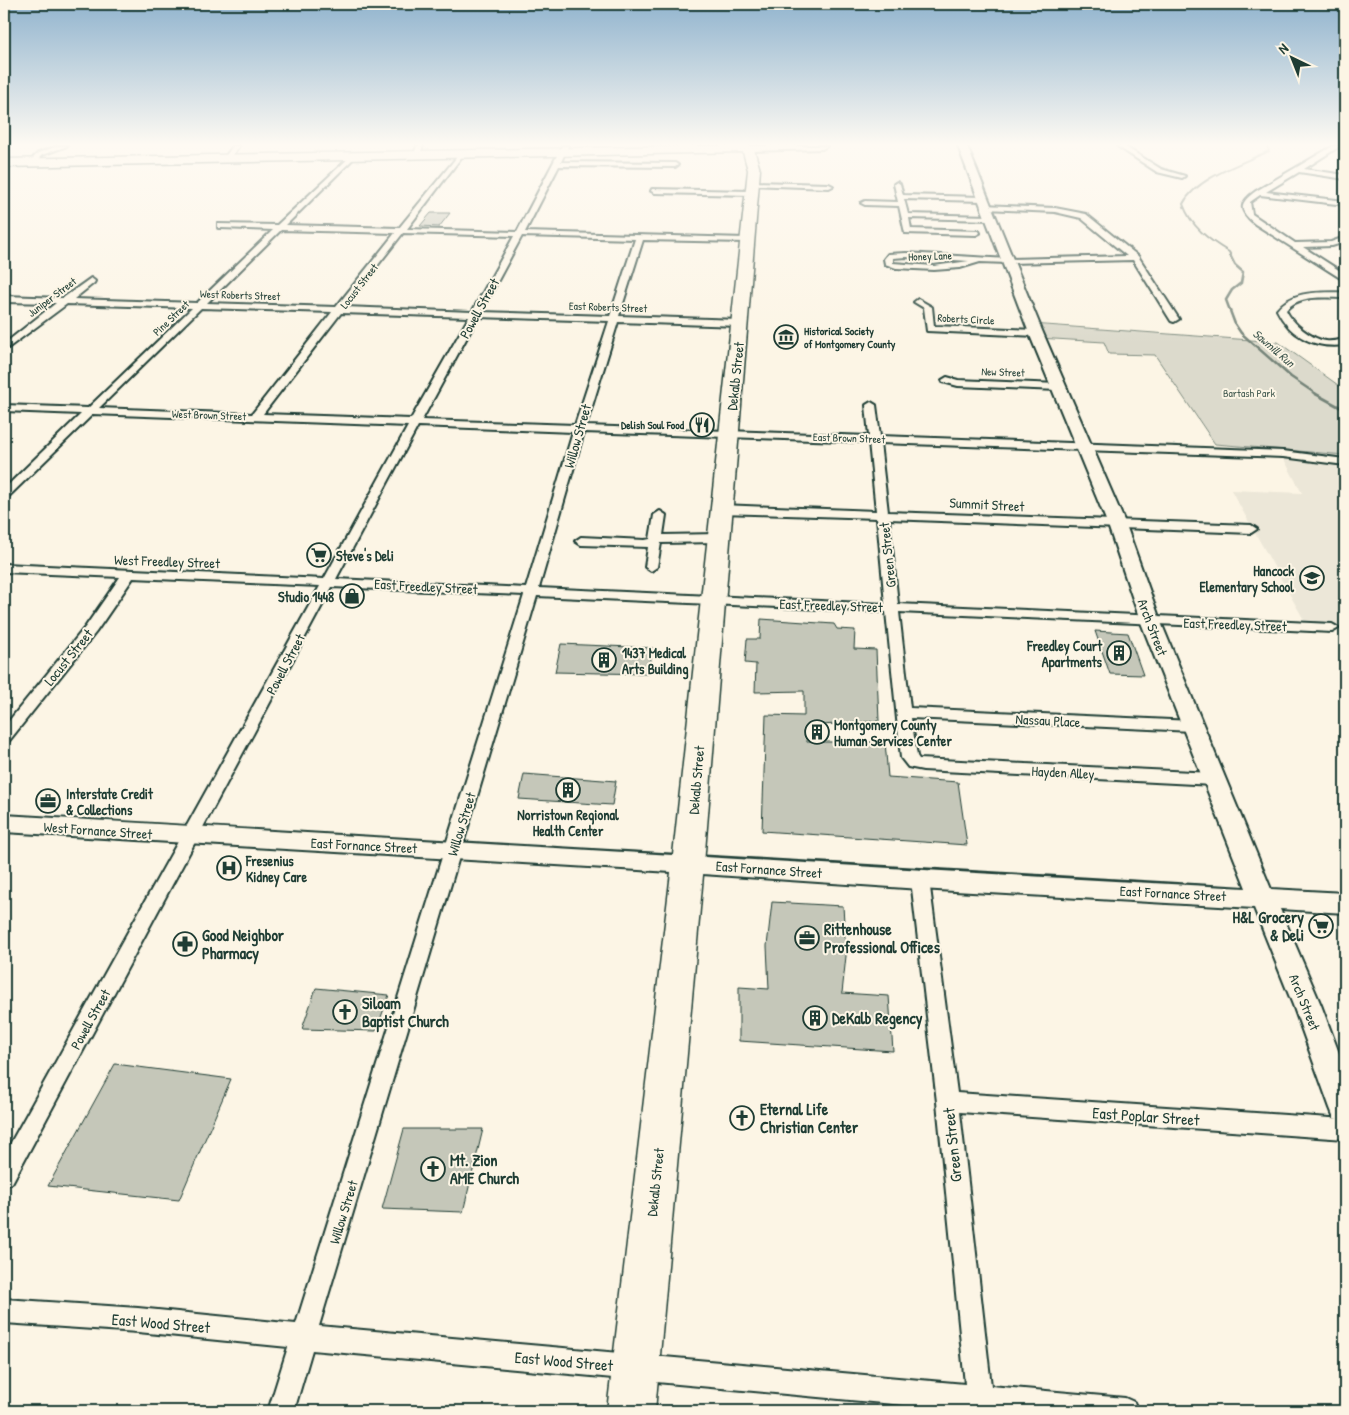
<svg xmlns="http://www.w3.org/2000/svg" width="1349" height="1415" viewBox="0 0 1349 1415" font-family="'Patrick Hand',sans-serif">
  <rect width="100%" height="100%" fill="#fcf5e5"/>
  <filter id="ink" filterUnits="userSpaceOnUse"><feTurbulence type="fractalNoise" baseFrequency=".02" numOctaves="2"/><feDisplacementMap in="SourceGraphic" scale="10" xChannelSelector="R" yChannelSelector="G"/><feConvolveMatrix kernelMatrix="1 2 1 2 8 2 1 2 1" color-interpolation-filters="sRGB"/></filter>
  <g filter="url(#ink)">
    <path fill="#ece7d8" d="M1278,448L1345,455V628L1308,627L1231,490L1302,493Z"/>
    <path fill="#dcdacc" stroke="#7e8c80" d="M1032,324L1278,342L1345,390V455L1215,444L1155,355L1109,354L1104,342L1038,338Z"/>
    <g fill="none" stroke-linecap="round" stroke-linejoin="round">
      <path stroke="#758479" stroke-width="2" d="M1231,256L1229,252C1209,240 1191,227 1183,204C1196,178 1243,163 1269,151L1267,146"/>
      <path stroke="#758479" stroke-width="2.5" d="M1230,255L1235,265L1243,272L1241,283L1232,290L1226,300L1235,324L1241,333L1291,377L1316,394"/>
      <path stroke="#758479" stroke-width="3" d="M1314,393L1345,410"/>
    </g>
    <path fill="#c5c7b9" stroke="#1f3d34" d="M431,213H450L439,227L420,226Z
      M761,619L834,624L837,629L855,630L854,649L876,650L879,721L807,726V742H885L888,777L958,782L967,845L762,831L766,715L804,716V691L755,692L756,664L745,663L747,639H760Z
      M1095,631L1128,633L1143,675L1110,674Z
      M561,644L653,648L648,674L555,672Z
      M524,774L616,781L612,805L519,799Z
      M772,902L843,906L846,956L842,993L889,996L893,1051L739,1041V987L769,989L767,946Z
      M316,988L389,995L376,1031L302,1029Z
      M115,1064L231,1079L179,1200L48,1186Z
      M404,1129H483L463,1212L382,1209Z"/>
    <g fill="none" stroke-linecap="round" stroke-linejoin="round">
      <g stroke="#1f3d34" stroke-width="4">
        <path id="street" d="M58,146H67L42,155L33,164L28,163L38,153Z
          M233,146H239L229,159H225L224,158Z
          M417,146H423L420,154L417,156L414,154Z
          M562,146H568L561,162L675,163L678,165L675,167L559,166L525,232L746,238L750,240L746,242L643,240L619,316L740,320L745,323L740,326L618,322L586,426L869,436L866,405L871,402L876,405L880,436L1283,451L1345,459V465L1283,457L880,443L888,512L1251,525L1257,529L1251,533L889,519L898,604L1332,624L1339,628L1332,632L899,612L910,708L1192,721L1197,722L1200,726L1197,730L1192,731L911,718L917,756L919,759L1213,773L1219,775L1221,779L1219,783L1213,785L923,770L908,767L901,758L886,612L537,596L319,1326L965,1384L937,1102L911,880L914,875L920,873L926,875L929,880L957,1093L1345,1119V1139L960,1112L991,1386L1125,1398L1134,1402L1138,1411H968L312,1350L294,1411H268L288,1347L138,1332L4,1323V1299L138,1308L296,1324L524,595L332,587L12,1183L4,1186V1155L320,586L133,578L96,632L9,741L4,742V727L86,626L120,577L4,572V564L324,579L408,426L93,414L8,497L4,498V489L81,414L4,411V405L88,408L192,308L67,304L4,351V344L56,303L4,302V296L63,298L91,278L95,281L94,283L74,299L197,303L273,230L221,228H218V224L277,225L353,154L356,156L355,157L286,225L399,228L461,152L463,153V155L407,229L517,232ZM281,230L395,233L336,307L207,303ZM403,233L514,236L472,312L345,307ZM522,236L635,239L610,316L481,312ZM201,308L332,312L252,414L99,408ZM341,313L469,317L411,419L263,414ZM478,317L609,321L575,425L422,420ZM418,426L573,432L526,588L336,579ZM584,432L869,442L876,511L721,505L715,509L721,513L877,518L885,604L539,588Z
          M1117,146H1124L1161,169L1185,176L1182,178L1157,172Z
          M1333,146H1340L1304,169L1345,175V179L1299,172L1266,192L1345,201V205L1260,195L1250,202L1252,214L1295,243L1331,242L1345,237V242L1332,246L1303,247L1345,274V281L1255,224C1238,210 1239,203 1256,191Z
          M752,182L829,184L833,186L829,188L750,185L749,184Z
          M897,182L900,184L903,195L983,197L987,199L983,201L904,199L908,214L990,216L994,218L990,220L909,218L911,229L979,231L980,233L976,235L905,233L899,206L865,205L861,203L865,201L898,202L894,184Z
          M652,189L751,191L755,193L751,195L655,193L651,191Z
          M983,205L1055,208L1086,214L1138,256L1179,319L1174,322L1171,321L1133,260L1008,263L980,262L960,268L934,270L896,268L885,264L884,259L888,254L906,253L1008,259L1127,256L1081,218L1055,212L986,209H983ZM906,257L969,261L934,266L893,263V258Z
          M1345,292V298C1325,298 1300,294 1286,310C1292,323 1311,339 1326,341C1332,342 1339,340 1345,339V345C1316,349 1290,337 1277,310C1293,289 1321,293 1345,292Z
          M918,299L932,307L934,326L1036,330L1041,333L1036,336L927,331L924,308L914,302Z
          M947,377L958,380L1058,384L1063,387L1058,390L958,386L943,382L942,380Z
          M660,511L666,515L663,535L718,534L724,538L718,542L661,543L657,567L651,571L645,567L648,547L581,545L575,541L581,537L645,540L650,539L654,515Z"/>
      </g>
      <g stroke="#1f3d34" stroke-width="4">
        <path id="secondary" d="M745,146H827L822,149L748,151L745,150Z
          M958,146H967L1043,333L1126,525L1160,620L1271,889L1345,893V913L1280,909L1321,1005L1345,1069V1121L1334,1118L1330,1108L1293,1005L1254,908L920,889L688,873L4,832V815C418,839 832,866 1246,888L1140,620L1108,525L1029,333Z"/>
      </g>
      <g stroke="#1f3d34" stroke-width="3">
        <path id="highway" d="M684,146H753L760,170L704,864L655,1411H607L672,864L748,170L743,152L4,167V159Z"/>
      </g>
      <use href="#street" fill="#fcf5e5" fill-rule="evenodd"/>
      <use href="#secondary" fill="#fcf5e5" fill-rule="evenodd"/>
      <use href="#highway" fill="#fcf5e5" fill-rule="evenodd"/>
    </g>
  </g>
  <linearGradient id="sky" x2="0" y2="1"><stop stop-color="#91b4ce"/><stop offset="0.42" stop-color="#fefaf3"/><stop offset="1" stop-color="#fefaf3" stop-opacity="0"/></linearGradient>
  <rect width="1349" height="344" fill="url(#sky)"/>
  <defs>
    <g id="museum-ring" transform="scale(1.25)"><circle r="9.5" fill="#fcf5e5" stroke="#1f3d34" stroke-width="1.5"/><path d="M0-6L6-3V-2H-6V-3ZM-5-1h2V3h-2ZM-1-1h2V3h-2ZM3-1h2V3H3ZM-6 4H6V6H-6Z" fill="#1f3d34"/></g>
    <g id="restaurant-ring" transform="scale(1.25)"><circle r="9.5" fill="#fcf5e5" stroke="#1f3d34" stroke-width="1.5"/><path d="M-5-6h1v4h1v-4h1v4h1v-4h1v5L-1.5 .5V6h-2V.5L-5-1ZM5-6V6H3V1.5H1.5Q1.5-4 5-6Z" fill="#1f3d34"/></g>
    <g id="supermarket-ring" transform="scale(1.25)"><circle r="9.5" fill="#fcf5e5" stroke="#1f3d34" stroke-width="1.5"/><path d="M-6-5.5h2.5l.6 2H6L4.5 2H-2.5L-4.4-4H-6ZM-1.5 3.2a1.3 1.3 0 1 0 .1 0ZM3 3.2a1.3 1.3 0 1 0 .1 0Z" fill="#1f3d34"/></g>
    <g id="school-ring" transform="scale(1.25)"><circle r="9.5" fill="#fcf5e5" stroke="#1f3d34" stroke-width="1.5"/><path d="M0-5L7-2L0 1L-7-2ZM-4 1L0 2.5L4 1V4Q0 6-4 4Z" fill="#1f3d34"/></g>
    <g id="shop-ring" transform="scale(1.25)"><circle r="9.5" fill="#fcf5e5" stroke="#1f3d34" stroke-width="1.5"/><path d="M-5-2.5h2.3a2.7 3.5 0 0 1 5.4 0H5L5.5 6h-11ZM-1.5-2.5h3a1.5 2.3 0 0 0-3 0Z" fill="#1f3d34"/></g>
    <g id="building-ring" transform="scale(1.25)"><circle r="9.5" fill="#fcf5e5" stroke="#1f3d34" stroke-width="1.5"/><path d="M-4-6H4V6H1V3H-1V6H-4ZM-2.5-4.3h1.7v1.8h-1.7ZM.8-4.3h1.7v1.8H.8ZM-2.5-1h1.7V.8h-1.7ZM.8-1h1.7V.8H.8Z" fill="#1f3d34"/></g>
    <g id="office-ring" transform="scale(1.25)"><circle r="9.5" fill="#fcf5e5" stroke="#1f3d34" stroke-width="1.5"/><path d="M-6-3h4V-5.5h4V-3h4V5H-6ZM-1-4.5V-3h2v-1.5ZM-6 0V1H6V0Z" fill="#1f3d34"/></g>
    <g id="hospital-ring" transform="scale(1.25)"><circle r="9.5" fill="#fcf5e5" stroke="#1f3d34" stroke-width="1.5"/><path d="M-5-5h3v3.5h4V-5h3V5h-3V1.5h-4V5h-3Z" fill="#1f3d34"/></g>
    <g id="pharmacy-ring" transform="scale(1.25)"><circle r="9.5" fill="#fcf5e5" stroke="#1f3d34" stroke-width="1.5"/><path d="M-2-6h4v4h4v4h-4v4h-4v-4h-4v-4h4Z" fill="#1f3d34"/></g>
    <g id="church-ring" transform="scale(1.25)"><circle r="9.5" fill="#fcf5e5" stroke="#1f3d34" stroke-width="1.5"/><path d="M-1.2-6h2.4v3.5h3.3v2.4h-3.3V6h-2.4V-.1h-3.3v-2.4h3.3Z" fill="#1f3d34"/></g>
  </defs>
  <g fill-rule="evenodd">
    <use href="#museum-ring" x="786" y="337"/>
    <use href="#restaurant-ring" x="702" y="425"/>
    <use href="#supermarket-ring" x="319" y="555"/>
    <use href="#school-ring" x="1312" y="578"/>
    <use href="#shop-ring" x="352" y="596"/>
    <use href="#building-ring" x="1119" y="653"/>
    <use href="#building-ring" x="604" y="660"/>
    <use href="#building-ring" x="817" y="732"/>
    <use href="#building-ring" x="568" y="790"/>
    <use href="#office-ring" x="48" y="801"/>
    <use href="#hospital-ring" x="229" y="868"/>
    <use href="#supermarket-ring" x="1321" y="926"/>
    <use href="#office-ring" x="807" y="938"/>
    <use href="#pharmacy-ring" x="185" y="944"/>
    <use href="#church-ring" x="345" y="1012"/>
    <use href="#building-ring" x="815" y="1018"/>
    <use href="#church-ring" x="742" y="1118"/>
    <use href="#church-ring" x="433" y="1169"/>
  </g>
  <g text-anchor="middle" dominant-baseline="central" stroke-width="4" stroke-linejoin="round" paint-order="stroke">
    <g font-size="11" fill="#1f3d34" stroke="#fcf5e5">
      <text transform="translate(930 256) rotate(-2)">Honey Lane</text>
      <text transform="translate(359 286) rotate(-52)">Locust Street</text>
      <text transform="translate(240 295) rotate(2)">West Roberts Street</text>
      <text transform="translate(52 297) rotate(-37)">Juniper Street</text>
      <text transform="translate(608 307) rotate(2)">East Roberts Street</text>
      <text transform="translate(171 318) rotate(-44)">Pine Street</text>
      <text transform="translate(966 319) rotate(3)">Roberts Circle</text>
      <text transform="translate(1003 372) rotate(2)">New Street</text>
      <text transform="translate(209 415) rotate(2)">West Brown Street</text>
      <text transform="translate(849 438) rotate(2)">East Brown Street</text>
    </g>
    <g font-size="11" font-weight="bold" fill="#1f3d34" stroke="#fcf5e5" text-anchor="start">
      <text x="804" y="331">Historical Society<tspan x="804" dy="13">of Montgomery County</tspan></text>
      <text x="684" y="425" text-anchor="end">Delish Soul Food</text>
    </g>
    <g font-size="11" fill="#455c52" stroke="#fcf5e5">
      <text x="1249" y="393">Bartash Park</text>
    </g>
    <g font-size="12" font-style="italic" fill="#435a51" stroke="#fcf5e5">
      <text transform="translate(1274 348) rotate(41)">Sawmill Run</text>
    </g>
    <g font-size="14" fill="#1f3d34" stroke="#fcf5e5">
      <text transform="translate(479 308) rotate(-61)">Powell Street</text>
      <text transform="translate(735 376) rotate(-84)">Dekalb Street</text>
      <text transform="translate(577 436) rotate(-74)">Willow Street</text>
      <text transform="translate(987 504) rotate(3)">Summit Street</text>
      <text transform="translate(887 555) rotate(-96)">Green Street</text>
      <text transform="translate(167 561) rotate(2)">West Freedley Street</text>
      <text transform="translate(426 586) rotate(3)">East Freedley Street</text>
      <text transform="translate(831 605) rotate(2)">East Freedley Street</text>
      <text transform="translate(1235 624) rotate(2)">East Freedley Street</text>
      <text transform="translate(1153 627) rotate(69)">Arch Street</text>
      <text transform="translate(68 657) rotate(-51)">Locust Street</text>
      <text transform="translate(285 664) rotate(-62)">Powell Street</text>
      <text transform="translate(1048 720) rotate(3)">Nassau Place</text>
      <text transform="translate(1063 772) rotate(3)">Hayden Alley</text>
      <text transform="translate(696 780) rotate(-85)">Dekalb Street</text>
      <text transform="translate(461 824) rotate(-73)">Willow Street</text>
      <text transform="translate(98 830) rotate(4)">West Fornance Street</text>
      <text transform="translate(364 845) rotate(3)">East Fornance Street</text>
      <text transform="translate(769 869) rotate(4)">East Fornance Street</text>
      <text transform="translate(1173 893) rotate(3)">East Fornance Street</text>
      <text transform="translate(1305 1002) rotate(68)">Arch Street</text>
      <text transform="translate(90 1019) rotate(-61)">Powell Street</text>
      <text transform="translate(655 1182) rotate(-84)">Dekalb Street</text>
      <text transform="translate(343 1212) rotate(-73)">Willow Street</text>
    </g>
    <g font-size="14" font-weight="bold" fill="#1f3d34" stroke="#fcf5e5" text-anchor="start">
      <text x="336" y="555">Steve's Deli</text>
      <text x="1294" y="570" text-anchor="end">Hancock<tspan x="1294" dy="16">Elementary School</tspan></text>
      <text x="334" y="596" text-anchor="end">Studio 1448</text>
      <text x="1102" y="645" text-anchor="end">Freedley Court<tspan x="1102" dy="16">Apartments</tspan></text>
      <text x="622" y="652">1437 Medical<tspan x="622" dy="16">Arts Building</tspan></text>
      <text x="834" y="724">Montgomery County<tspan x="834" dy="16">Human Services Center</tspan></text>
      <text x="66" y="793">Interstate Credit<tspan x="66" dy="16">&amp; Collections</tspan></text>
      <text x="568" y="814" text-anchor="middle">Norristown Regional<tspan x="568" dy="16">Health Center</tspan></text>
      <text x="246" y="860">Fresenius<tspan x="246" dy="16">Kidney Care</tspan></text>
    </g>
    <g font-size="16" font-weight="bold" fill="#1f3d34" stroke="#fcf5e5" text-anchor="start">
      <text x="1304" y="917" text-anchor="end">H&amp;L Grocery<tspan x="1304" dy="18">&amp; Deli</tspan></text>
      <text x="824" y="929">Rittenhouse<tspan x="824" dy="18">Professional Offices</tspan></text>
      <text x="202" y="935">Good Neighbor<tspan x="202" dy="18">Pharmacy</tspan></text>
      <text x="362" y="1003">Siloam<tspan x="362" dy="18">Baptist Church</tspan></text>
      <text x="832" y="1018">DeKalb Regency</text>
      <text x="760" y="1109">Eternal Life<tspan x="760" dy="18">Christian Center</tspan></text>
      <text x="450" y="1160">Mt. Zion<tspan x="450" dy="18">AME Church</tspan></text>
    </g>
    <g font-size="16" fill="#1f3d34" stroke="#fcf5e5">
      <text transform="translate(1146 1116) rotate(4)">East Poplar Street</text>
      <text transform="translate(952 1145) rotate(-96)">Green Street</text>
      <text transform="translate(161 1323) rotate(5)">East Wood Street</text>
      <text transform="translate(564 1361) rotate(5)">East Wood Street</text>
    </g>
  </g>
  <rect width="1349" height="1415" fill="none" stroke="#fcf5e5" stroke-width="20"/>
  <rect x="10" y="10" width="1329" height="1395" fill="none" stroke="#1f3d34" stroke-width="2" filter="url(#ink)"/>
  <g transform="translate(1292 58) rotate(317)" stroke="#fcf5e5" stroke-width="4" paint-order="stroke">
  <path d="M0-4L9 19L0 12L-9 19Z" fill="#1f3d34"/>
  <text y="-8" font-size="14" font-weight="bold" text-anchor="middle" fill="#1f3d34">N</text>
  </g>
</svg>
